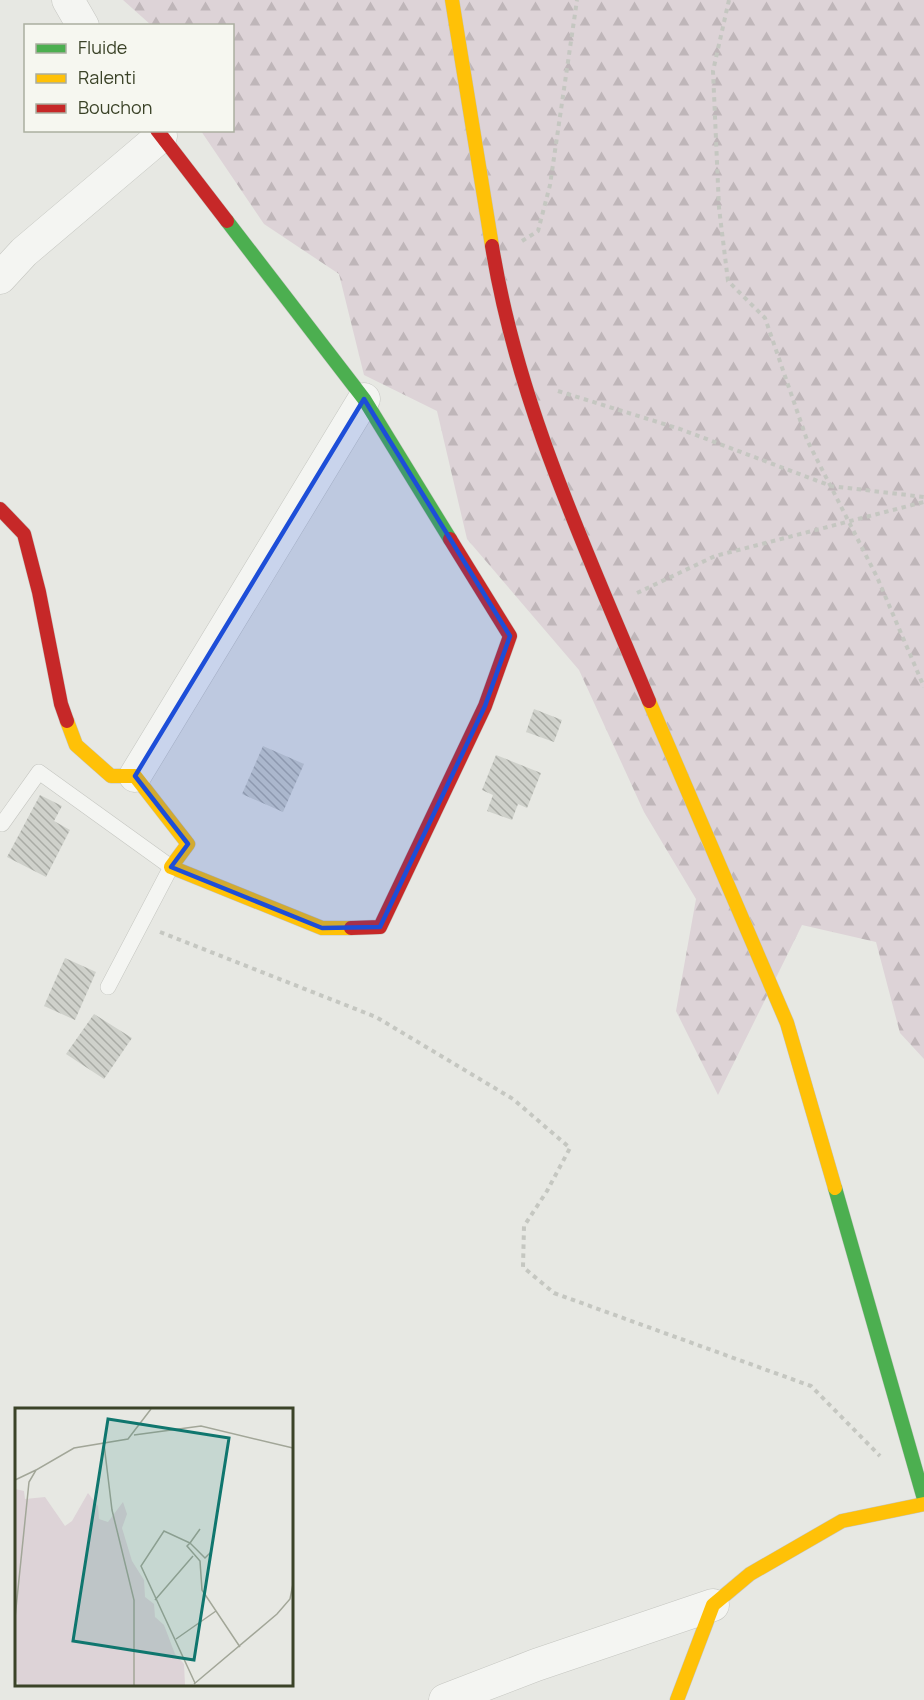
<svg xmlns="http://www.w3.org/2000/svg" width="924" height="1700" viewBox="0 0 924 1700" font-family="Manrope,sans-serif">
  <defs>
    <pattern id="forest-firs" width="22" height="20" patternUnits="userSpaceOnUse" patternTransform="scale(1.5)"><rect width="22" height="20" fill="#ddd3d7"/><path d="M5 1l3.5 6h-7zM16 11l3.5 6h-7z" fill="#bfb6b9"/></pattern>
    <pattern id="building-back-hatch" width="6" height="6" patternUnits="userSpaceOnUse" patternTransform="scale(1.5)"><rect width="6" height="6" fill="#cfd1cb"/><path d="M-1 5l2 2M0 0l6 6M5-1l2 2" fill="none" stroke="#a9aba5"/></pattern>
  </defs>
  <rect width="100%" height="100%" fill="#e7e8e3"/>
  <path fill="url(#forest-firs)" d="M123,0H924V1059L900,1033L876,942L802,925L718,1095L676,1011L696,899L644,812L579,670L467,539L437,411L364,375L339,274L264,224L201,131L232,130V26L151,25Z"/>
  <path fill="url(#building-back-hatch)" d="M534,709L562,720L554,742L526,732Z
    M263,746L304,764L283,812L242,794Z
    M496,755L541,773L527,808L518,804L512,820L487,811L493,795L482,790Z
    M40,795L62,806L54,821L70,830L46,877L7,857Z
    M65,958L96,972L75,1020L44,1006Z
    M94,1014L132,1038L104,1079L66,1054Z"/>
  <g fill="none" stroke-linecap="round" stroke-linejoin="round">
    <g stroke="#c5c6c1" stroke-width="16">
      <path id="lane" d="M2,824L39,772L171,867L108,987"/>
    </g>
    <g stroke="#c5c6c1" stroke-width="33">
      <path id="street" d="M68,0L83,26
        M0,278L24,252L161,136
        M135,776L364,399
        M445,1700L536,1665L713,1605"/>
    </g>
    <g stroke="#c5c6c1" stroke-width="15">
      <path id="fast" d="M227,221L364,399L450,539
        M835,1188L924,1499"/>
    </g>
    <g stroke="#c5c6c1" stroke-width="15">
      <path id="slow" d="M452,0L492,246
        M649,701L787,1023L835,1188
        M67,721L76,745L111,776H135L188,844L171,867L322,928H351
        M677,1700L713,1605L750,1574L842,1521L924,1504"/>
    </g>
    <g stroke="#c5c6c1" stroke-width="15">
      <path id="jam" d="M157,130L227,221
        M492,246C518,407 587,551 649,701
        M0,509L24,534L39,592L61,704L67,721
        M351,928L380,927L485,706L510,636L450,539"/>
    </g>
    <path stroke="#c5c7c1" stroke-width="4" stroke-dasharray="4.5 4.5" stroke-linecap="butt" d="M729,0L713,71L719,208L728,281L765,318L807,440L877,577L924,687
      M522,241L538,231L550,185L577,0
      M558,391L680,429L831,486L924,497
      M637,593L715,556L924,502
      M160,932L376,1017L513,1099L570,1148L547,1191L524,1226L523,1267L554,1293L811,1386L880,1456"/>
    <use href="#lane" stroke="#f4f5f2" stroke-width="15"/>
    <use href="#street" stroke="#f4f5f2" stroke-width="32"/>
    <use href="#fast" stroke="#4caf50" stroke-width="14"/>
    <use href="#slow" stroke="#ffc107" stroke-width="14"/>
    <use href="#jam" stroke="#c62828" stroke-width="14"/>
  </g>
  <path fill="#1d4ed8" fill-opacity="0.2" stroke="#1d4ed8" stroke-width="4.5" stroke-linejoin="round" d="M364,399L510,636L485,706L380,927L322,928L171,867L188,844L135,776Z"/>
  <g transform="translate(15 1408)">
    <rect width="278" height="278" fill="#e7e8e3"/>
    <path d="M0,81L9,83L10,91L30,89L50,118L57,113L73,85L83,98L84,111L93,114L108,94L112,106L107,120L117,153L129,172L130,189L139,196L140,209L149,217L160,246L169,256L170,277H4L0,271Z" fill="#ddd3d7"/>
    <path fill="none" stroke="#a2a698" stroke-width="1.5" d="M119,27L186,18L278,40M89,36L97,102L119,192V277M0,72L21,62M185,121L175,135L190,150L196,144M140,192L178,148M0,210L14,74L21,62L59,40L113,31L136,1M161,231L201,203M180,275L126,158L149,123L175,135L172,138L185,153L187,182L225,239M179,276L262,206L275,191L278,176"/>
    <path fill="#0f766e" fill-opacity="0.15" stroke="#0f766e" stroke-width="3" d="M93,11L214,30L179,252L58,233Z"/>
    <rect width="278" height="278" fill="none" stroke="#3b4328" stroke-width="3"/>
  </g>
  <rect x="24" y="24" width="210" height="108" fill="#f6f7f0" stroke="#abafa0" stroke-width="1.5"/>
  <rect x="36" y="44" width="30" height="9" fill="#4caf50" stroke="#abafa0" stroke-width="1.5"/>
  <text x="78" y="54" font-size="18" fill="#3b4328">Fluide</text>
  <rect x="36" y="74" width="30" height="9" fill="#ffc107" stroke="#abafa0" stroke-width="1.5"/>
  <text x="78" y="84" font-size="18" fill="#3b4328">Ralenti</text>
  <rect x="36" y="104" width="30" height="9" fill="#c62828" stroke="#abafa0" stroke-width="1.5"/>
  <text x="78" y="114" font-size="18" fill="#3b4328">Bouchon</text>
</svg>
